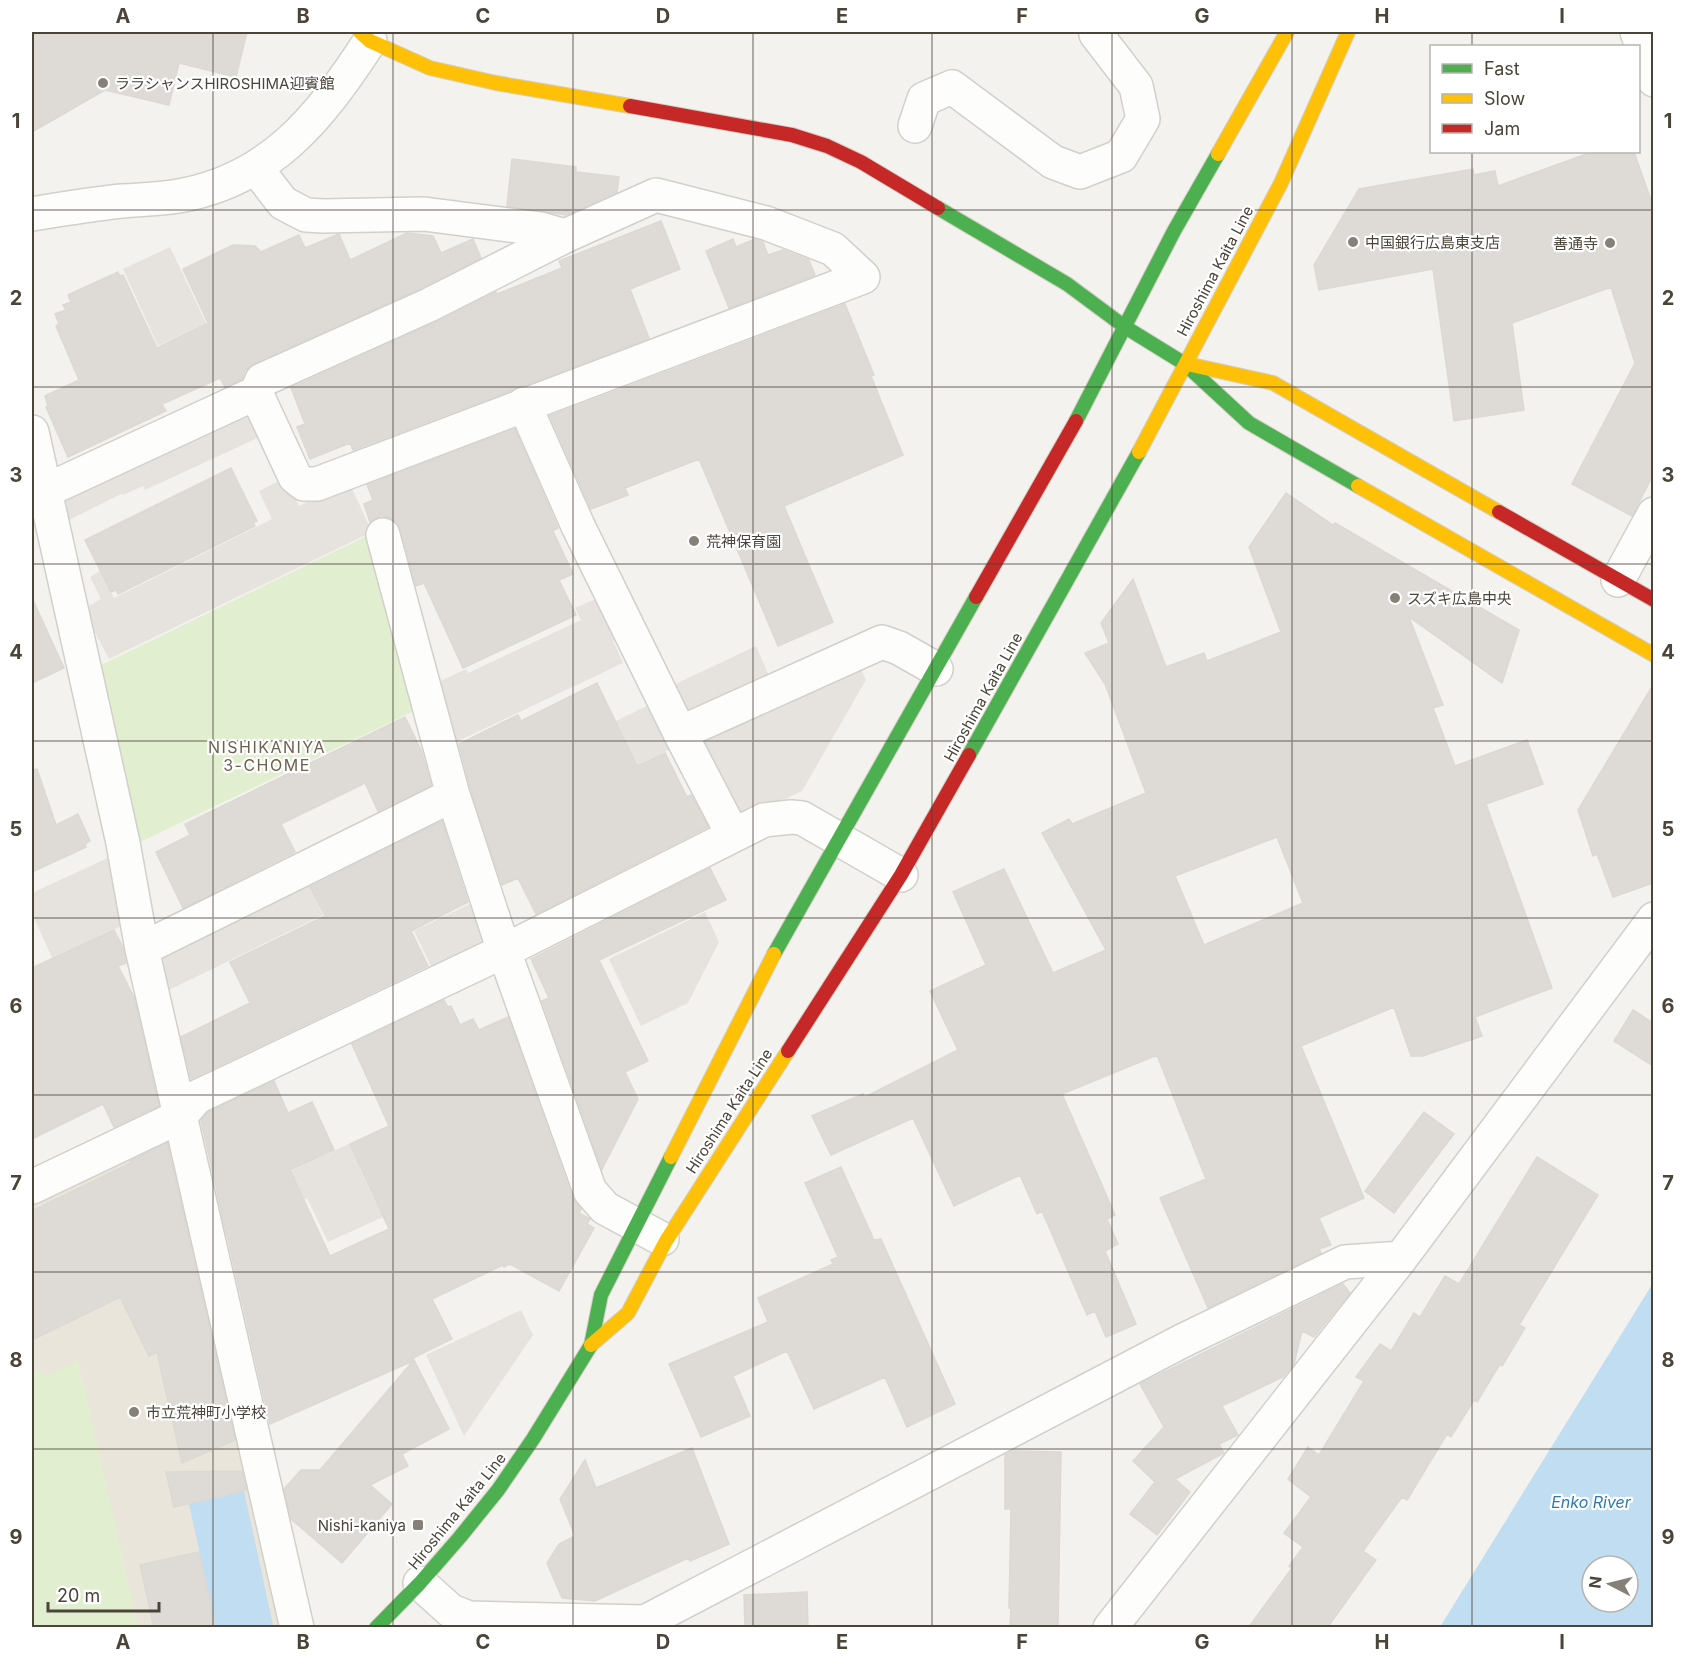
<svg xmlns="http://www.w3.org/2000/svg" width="1685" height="1659" viewBox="0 0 1685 1659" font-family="Inter,'Noto Sans JP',sans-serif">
  <rect width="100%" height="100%" fill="#f4f2ee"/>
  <path fill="#eae5da" d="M164,1134L177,1142L285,1627L32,1628V1197Z"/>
  <path fill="#e1eecf" d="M373,533L420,708L134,845L95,668Z
    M78,1360L138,1627H32V1370L46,1376Z"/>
  <path fill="#e6e3df" d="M170,247L206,323L158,346L123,269Z
    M246,411L266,434L145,490L143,486L123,495L121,494L69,520L64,494Z
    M285,478L299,506L349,482L372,532L109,659L92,627L89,606L101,599L90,577L100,571L114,598L272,519L259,491Z
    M602,596L622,637L613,641L623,663L452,744L434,684L466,669L468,673L581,620L575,608Z
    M756,646L771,680L694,715L677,709L667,688Z
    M857,661L866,680L802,791L733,825L693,736Z
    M655,702L677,746L602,782L581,738Z
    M112,856L126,924L52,958L32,913V893Z
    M307,882L323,915L169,990L158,955Z
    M478,900L491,943L434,972L414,931Z
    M705,912L719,942L688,1003L641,1026L609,959Z
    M381,1129L392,1153L360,1168L383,1217L328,1242L307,1198L221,1237L212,1195L284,1174Z
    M521,1310L533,1335L464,1436L426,1355Z"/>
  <path fill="#c0ddf1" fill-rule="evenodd" d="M1653,1283V1627H1440ZM1592,1566H1628V1602H1592Z
    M244,1491L273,1625L262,1628L216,1627L189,1504Z"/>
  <path fill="#dedbd6" stroke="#dcd9d4" stroke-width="1.5" fill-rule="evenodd" d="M32,32H247L236,77L179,63L169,105L105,90L32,132Z
    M1592,152H1634L1653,206V475L1632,516L1572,484L1635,363L1611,287L1512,323L1524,410L1454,421L1433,269L1319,290L1314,265L1359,189L1473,169L1474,175L1495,171L1498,186Z
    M512,159L576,167V172L619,177L617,192L566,215L507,206Z
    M661,221L680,269L630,289L649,338L353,450L350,443L310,459L297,427L305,424L291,388L437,322L496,292L497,294L562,268L559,261Z
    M407,233L433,236L441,253L473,239L481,258L421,288L254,363L245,371L242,379L225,387L220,378L162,404L166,411L68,457L46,407L48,406L45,396L79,380L56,326L59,324L55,314L66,310L63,305L71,302L68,295L118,272L120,276L123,275L157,348L208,323L183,269L233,245L255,246L261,252L299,235L305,248L339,234L350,260Z
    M733,239L736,247L755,239L763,242L768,255L783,250L809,260L815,275L729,308L706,251Z
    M845,304L874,375L871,376L903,455L784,506L833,622L778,646L699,459L625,488L628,495L591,509L550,416Z
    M515,429L558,528L553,531L573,574L559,580L576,615L463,668L424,583L416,586L401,530L397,522L387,517H379L370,522L364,504L373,500L367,485Z
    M231,468L257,521L253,523L255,526L118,594L116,590L111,592L85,540Z
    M1286,493L1333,525L1335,523L1519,630L1502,683L1409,617L1443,705L1433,708L1455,766L1527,740L1543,784L1486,804L1552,988L1475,1017L1482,1036L1423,1056H1411L1394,1007L1301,1046L1364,1198L1319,1218L1331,1245L1319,1249L1321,1253L1208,1308L1160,1198L1206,1179L1157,1055L1062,1094L1115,1215L1107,1219L1118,1244L1105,1251L1136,1324L1106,1337L1095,1311L1087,1315L1042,1211L1037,1214L1020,1175L954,1206L913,1118L831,1155L812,1116L863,1094L865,1097L958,1050L930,991L986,965L953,892L1004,869L1053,973L1106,950L1042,833L1069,819L1072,824L1146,793L1105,684L1085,653L1109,643L1101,623L1133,579L1166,667L1204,653L1207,661L1281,632L1249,547ZM1277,837L1303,903L1204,945L1175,876Z
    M32,598L64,668L32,683Z
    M597,683L637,766L665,753L687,797L691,795L708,827L536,914L518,878L502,885L471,790L459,744L518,715L521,721Z
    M1653,685V883L1613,897L1597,854L1593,856L1578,810Z
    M405,717L421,750L431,785L378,811L365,783L281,824L295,852L183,908L156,852L190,835L185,824Z
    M37,769L56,825L78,814L90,841L85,844L86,847L32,872V770Z
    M442,821L468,902L411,931L428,966L191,1079L181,1037L250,1003L230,962L325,916L310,887Z
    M710,868L726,900L599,960L648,1061L625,1072L638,1099L602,1169L542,1001L549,998L531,959Z
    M114,930L123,947L126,963L118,966L134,997L159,1106L114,1127L103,1104L32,1139V968Z
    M444,1000L448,1007L451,1006L460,1025L473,1019L479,1030L508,1017L572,1197L581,1209L579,1213L590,1219L587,1224L594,1228L559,1291L510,1264L504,1267L503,1265L432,1299L452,1339L413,1358L449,1429L402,1454L408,1466L370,1485L392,1504L342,1563L291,1519L284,1489L301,1470H320L413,1361L270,1424L201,1121L208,1112L274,1081L288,1113L312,1102L334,1150L290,1170L330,1256L389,1229L350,1144L389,1126L352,1044Z
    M1633,1010L1653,1023V1066L1614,1041Z
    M1424,1112L1454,1134L1394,1213L1365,1191Z
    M167,1143L235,1440L182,1463L157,1352L149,1356L120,1297L32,1340V1211L131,1163L130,1161Z
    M1537,1157L1598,1195L1519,1325L1525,1328L1502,1366L1500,1364L1477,1402L1474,1400L1451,1437L1447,1434L1407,1500L1402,1497L1363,1551L1376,1560L1327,1628H1248L1292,1568L1289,1566L1303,1547L1284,1533L1311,1497L1288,1479L1308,1447L1319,1455L1364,1381L1356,1377L1380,1344L1391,1351L1414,1313L1420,1317L1445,1276L1459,1284Z
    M841,1167L874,1240L881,1239L955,1404L907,1427L885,1377L814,1409L787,1351L733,1376L750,1416L701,1437L669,1364L768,1322L758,1298L833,1264L831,1260L838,1257L805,1183Z
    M1343,1284L1350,1293L1314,1337L1302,1331L1294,1364L1283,1377L1222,1406L1238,1435L1219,1444L1224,1453L1175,1479L1190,1492L1157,1535L1130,1514L1155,1482L1133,1461L1164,1427L1140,1384Z
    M692,1448L729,1544L690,1561L688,1558L595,1601L562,1598L547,1563L559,1544L575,1536L560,1499L585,1460L596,1488Z
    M1013,1451L1061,1452L1058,1628H1010L1011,1608H1009L1011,1509H1005V1455Z
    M242,1471L246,1490L174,1507L166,1472Z
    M199,1552L216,1628H154L140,1565Z
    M807,1592L808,1628H745L744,1595Z"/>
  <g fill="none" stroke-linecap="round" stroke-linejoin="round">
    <g stroke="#d2d0cb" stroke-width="36">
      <path id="street" d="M1637,32L1654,80
        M915,126L924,99L952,87L1053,162L1080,172L1121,156L1143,119L1136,86L1096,34V32
        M256,168L283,203L306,215L323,216L424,214L541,229L565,236
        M32,214C62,209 92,204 122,201C139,200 156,199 172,197C269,183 320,118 370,41
        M524,404L578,526L680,733L882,642L899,648L936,669
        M32,432L123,843L142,949L297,1628
        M32,494L58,485L256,393L262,380L429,305L565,236L656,195L766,223L833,249L863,277L317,484H304L295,477L256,393
        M383,535L453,795L504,951L590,1191L605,1208L662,1239
        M1618,580L1654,514
        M680,733L733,835
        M142,949L453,795
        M32,1187L162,1125L181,1115L197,1097L504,951L764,820L791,817L802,818L901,875
        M420,1583L451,1611L469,1618L645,1622L1182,1341L1345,1262L1401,1258
        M1110,1628L1401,1258L1654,919"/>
    </g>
    <g stroke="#d3cfc5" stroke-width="16">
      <path id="fast" d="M938,208L1067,284L1125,327L1185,364L1249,423L1358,486
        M1076,421L1174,231L1218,154
        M969,755L1139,452
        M774,954L976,597
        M376,1628L420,1583L460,1537L498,1490L533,1439L591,1345L601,1295L671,1157"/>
    </g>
    <g stroke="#d3cfc5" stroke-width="16">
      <path id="slow" d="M360,32L370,41L430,68L496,83L630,106
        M1218,154L1287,32
        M1187,364L1273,383L1499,512
        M1139,452L1281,183L1348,32
        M1358,486L1654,655
        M671,1157L774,954
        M591,1345L628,1313L666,1241L788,1051"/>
    </g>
    <g stroke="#d3cfc5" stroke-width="16">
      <path id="jam" d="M630,106L792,135L827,146L861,162L938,208
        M1499,512L1654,600
        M976,597L1076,421
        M788,1051L901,875L969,755"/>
    </g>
    <use href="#street" stroke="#fdfdfc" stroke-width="33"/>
    <use href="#fast" stroke="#4caf50" stroke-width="14"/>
    <use href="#slow" stroke="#ffc107" stroke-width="14"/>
    <use href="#jam" stroke="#c62828" stroke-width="14"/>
  </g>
  <path fill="none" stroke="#4b4439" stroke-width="1.5" stroke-opacity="0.55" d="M213,32V1628M393,32V1628M573,32V1628M753,32V1628M932,32V1628M1112,32V1628M1292,32V1628M1472,32V46M1472,152V1628M32,210H1654M32,387H1654M32,564H1654M32,741H1654M32,918H1654M32,1095H1654M32,1272H1654M32,1449H1654"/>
  <g fill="#868178" stroke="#fff" stroke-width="2">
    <circle cx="103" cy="83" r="6"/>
    <circle cx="1353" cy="242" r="6"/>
    <circle cx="1610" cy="243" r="6"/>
    <circle cx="694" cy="541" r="6"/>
    <circle cx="1395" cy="598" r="6"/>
    <circle cx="134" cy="1412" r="6"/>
    <rect x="412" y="1519" width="12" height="12" rx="3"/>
  </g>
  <g text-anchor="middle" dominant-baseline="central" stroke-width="4.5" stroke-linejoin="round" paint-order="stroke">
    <g font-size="15" fill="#4b4439" stroke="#fff" text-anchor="start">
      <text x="115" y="83">ララシャンスHIROSHIMA迎賓館</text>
      <text x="1365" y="242">中国銀行広島東支店</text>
      <text x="1598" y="243" text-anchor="end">善通寺</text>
      <text x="706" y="541">荒神保育園</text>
      <text x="1407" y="598">スズキ広島中央</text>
      <text x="146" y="1412">市立荒神町小学校</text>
      <text x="406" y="1525" text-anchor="end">Nishi-kaniya</text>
    </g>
    <g font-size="15" fill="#4b4439" stroke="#fff">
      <text transform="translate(1215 271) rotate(-62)">Hiroshima Kaita Line</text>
      <text transform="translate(983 697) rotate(-61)">Hiroshima Kaita Line</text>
      <text transform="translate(729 1111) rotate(-57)">Hiroshima Kaita Line</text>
      <text transform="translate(457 1511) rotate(-51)">Hiroshima Kaita Line</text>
    </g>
    <g font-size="16" letter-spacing="1.5" fill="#6e6250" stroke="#fff">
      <text x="267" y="747">NISHIKANIYA<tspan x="267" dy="18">3-CHOME</tspan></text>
    </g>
    <g font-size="16" font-style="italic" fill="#2e7ab2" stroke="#fff">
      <text x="1591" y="1502">Enko River</text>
    </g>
  </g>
  <rect width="1685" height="1659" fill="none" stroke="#ffffff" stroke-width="66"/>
  <rect x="1430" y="45" width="210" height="108" fill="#ffffff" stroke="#b7b4b0" stroke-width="1.5"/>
  <rect x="1442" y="64" width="30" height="9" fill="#4caf50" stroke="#b7b4b0" stroke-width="1.5"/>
  <text x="1484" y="75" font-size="18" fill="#4b4439">Fast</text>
  <rect x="1442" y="94" width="30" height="9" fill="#ffc107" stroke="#b7b4b0" stroke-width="1.5"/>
  <text x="1484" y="105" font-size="18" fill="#4b4439">Slow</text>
  <rect x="1442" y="124" width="30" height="9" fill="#c62828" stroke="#b7b4b0" stroke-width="1.5"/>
  <text x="1484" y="135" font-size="18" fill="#4b4439">Jam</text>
  <g transform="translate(1610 1584) rotate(277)"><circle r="28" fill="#ffffff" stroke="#b7b4b0" stroke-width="1.5"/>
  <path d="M0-4.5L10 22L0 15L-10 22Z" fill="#868178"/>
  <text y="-9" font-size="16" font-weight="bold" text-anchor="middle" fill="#4b4439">N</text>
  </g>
  <path d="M48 1602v9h111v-9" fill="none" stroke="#4b4439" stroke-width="3"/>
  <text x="57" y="1602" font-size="18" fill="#4b4439" stroke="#ffffff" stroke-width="4.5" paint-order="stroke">20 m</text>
  <rect x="33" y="33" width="1619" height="1593" fill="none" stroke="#4b4439" stroke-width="2"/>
  <g font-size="20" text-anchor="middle" font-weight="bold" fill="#4b4439">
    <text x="123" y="23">A</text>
    <text x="303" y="23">B</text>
    <text x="483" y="23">C</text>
    <text x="663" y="23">D</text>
    <text x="842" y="23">E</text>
    <text x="1022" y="23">F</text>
    <text x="1202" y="23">G</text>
    <text x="1382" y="23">H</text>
    <text x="1562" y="23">I</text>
    <text x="16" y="128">1</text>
    <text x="1668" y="128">1</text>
    <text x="16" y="305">2</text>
    <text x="1668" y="305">2</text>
    <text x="16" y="482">3</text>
    <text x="1668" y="482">3</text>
    <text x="16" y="659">4</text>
    <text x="1668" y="659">4</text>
    <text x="16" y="836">5</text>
    <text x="1668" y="836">5</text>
    <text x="16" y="1013">6</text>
    <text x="1668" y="1013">6</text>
    <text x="16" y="1190">7</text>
    <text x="1668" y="1190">7</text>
    <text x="16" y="1367">8</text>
    <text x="1668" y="1367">8</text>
    <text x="16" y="1544">9</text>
    <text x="1668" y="1544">9</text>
    <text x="123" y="1649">A</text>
    <text x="303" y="1649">B</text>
    <text x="483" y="1649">C</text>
    <text x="663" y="1649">D</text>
    <text x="842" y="1649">E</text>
    <text x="1022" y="1649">F</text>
    <text x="1202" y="1649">G</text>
    <text x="1382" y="1649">H</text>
    <text x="1562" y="1649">I</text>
  </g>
</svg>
